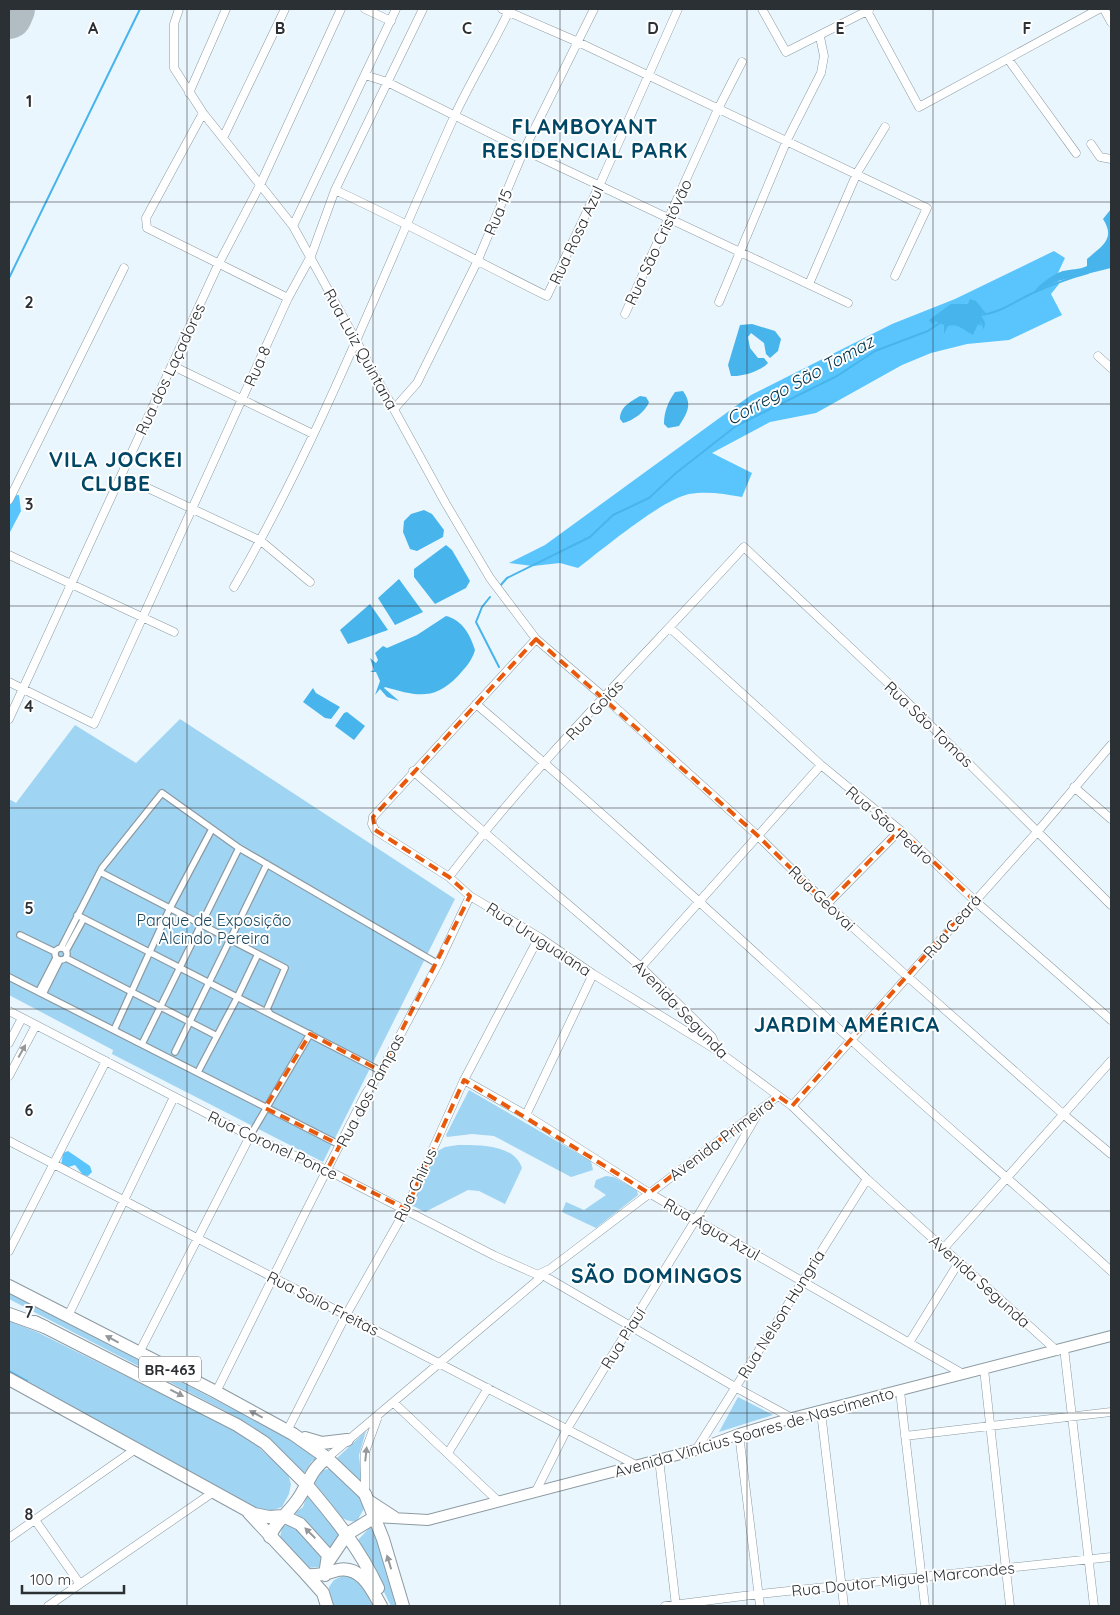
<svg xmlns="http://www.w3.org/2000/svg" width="1120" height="1615" viewBox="0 0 1120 1615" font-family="Quicksand,sans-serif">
  <rect width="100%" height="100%" fill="#eaf6fd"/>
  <path fill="#a0d4f3" d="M180,719L455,899L323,1162L112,1054L113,1050L9,995V799L16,803L75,725L136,763Z
    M469,1090L591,1161L593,1170L571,1177L494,1136L472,1134L447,1137L446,1135Z
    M458,1145C479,1145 514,1144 522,1168L505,1204L479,1191L468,1190L425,1212L411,1205L436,1152L445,1147Z
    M606,1176L614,1177L637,1190L638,1195L596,1228L562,1212L566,1202L584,1210L606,1195L594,1187L596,1180Z
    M9,1293L283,1435L318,1458L312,1461L304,1473L258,1433L233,1415L9,1299Z
    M9,1321L37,1332L222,1424L253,1442L288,1474L291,1484L289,1494L282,1507L268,1512L254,1509L9,1375Z
    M738,1397L773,1415L719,1432Z
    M366,1431L359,1455L362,1484L336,1459Z
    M329,1469L333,1471L361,1499L365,1507L357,1521C338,1525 325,1498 315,1486L314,1483L322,1470Z
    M308,1493L342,1535L330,1550L295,1513L303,1507Z
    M373,1524L399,1606H391L358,1540Z
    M286,1525H295L321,1553L322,1564L319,1567L308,1568L280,1537L282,1528Z
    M344,1575C361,1578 366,1592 373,1606H330L329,1587L334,1580Z"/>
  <path fill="#5ac5fd" d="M1054,251L1065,258L1057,275L1059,284L1051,294L1062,315L1009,340L967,344L931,353L902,365L816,413L770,422L712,453L752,473L742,497C724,494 708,491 689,494C661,500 603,549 578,568L560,563L533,566L509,563L545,545L751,395L892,324L955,299Z
    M19,495L21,511L9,534V496Z
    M68,1151L90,1166L92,1172L88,1176L83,1175L75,1165L65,1168L61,1166L63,1153Z"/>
  <path fill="#47b4ec" d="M1111,209V268L1058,281L1034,292C1038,285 1055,273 1063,271C1071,269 1079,270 1087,266V259C1102,246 1116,239 1103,219Z
    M970,299L976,301L987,315L982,313L981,315L985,323L984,330L980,320L981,326L978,324L973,335C963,330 958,323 948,326L944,334V325L935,321L934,326L929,320L951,304H968Z
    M752,324L775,331L781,339L778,351L770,358L766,354L764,343L751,333L748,337L750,348L758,358H764L768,363C761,371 742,377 731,376L728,365L740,325Z
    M683,391C693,405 687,413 679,426L668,428L664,424C664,412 668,402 675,392Z
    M640,396L646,397L649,402C646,411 633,421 623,423L620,419C620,407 630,402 640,396Z
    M424,510L432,514L444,530L443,537L417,551L410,549L403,532L404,521L411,514Z
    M446,545L452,550L470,581L466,588L435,604L414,577V569Z
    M399,579L423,612L395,625L378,598Z
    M370,604L388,630L348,644L340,630Z
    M446,616C462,620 470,634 475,650C472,661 465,668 458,676C434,701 416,696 385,687L384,688L399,701L387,697L380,689L375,695L380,681L376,672H370L374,670L370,658L376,663L378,660L375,653L383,646L387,648L417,635Z
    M313,688L316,693L340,707L331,719L325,718L303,702Z
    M347,712L365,726L354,740L335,726L344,713Z"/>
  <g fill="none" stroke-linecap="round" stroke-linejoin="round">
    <path stroke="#47b4ec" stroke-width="2" d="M9,278L140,9
      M979,315C999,314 1015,301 1033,293C1051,285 1069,278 1088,273
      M499,587L507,578L590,537L613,515L649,498L676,473L736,426L837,376L875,351L928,331L941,322
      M490,597L482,607L476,622L499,667
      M9,1371L27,1381"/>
    <path stroke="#b2bcc3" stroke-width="46" d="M9,16L12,9"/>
    <g stroke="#8c9aa2" stroke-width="8">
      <path id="pedestrian" d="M100,872L285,968L267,1009L270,1014
        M77,915L381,1071
        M20,935L55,952
        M55 954a6 6 0 1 1 12 0a6 6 0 1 1-12 0Z
        M61,948L102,868L162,793L239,848L438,964
        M66,951L83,920
        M66,958L217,1036
        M9,977L340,1145
        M39,991L56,958
        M43,994L60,960
        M114,1030L169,910L212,829
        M142,1044L239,848
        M175,1052L267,864
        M198,1072L237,998L258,954
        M250,1136L310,1034"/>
    </g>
    <g stroke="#8c9aa2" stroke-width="9">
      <path id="minor" d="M179,9L174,24V68L203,113L293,226L446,504L490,578L536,639L605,698L757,835L827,904L908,977L1063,1114L1111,1154
        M365,9L391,21
        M502,9L578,42L927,208L895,276
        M762,9L786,52L869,10
        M1104,9L1111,22
        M867,11L919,107L1099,9
        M1008,59L1076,153
        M365,75L387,82L524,150L848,303
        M189,93L226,9
        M203,113L146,218L147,228L288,298
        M223,138L285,9
        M1091,144L1100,157L1111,159
        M335,190C407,223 476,261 547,296L600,184L678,9
        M293,226L396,9
        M809,284L857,173L885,127
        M719,302L787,140L821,73L824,56L820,37
        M625,314L718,109L742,62
        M1098,356L1111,368
        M173,366L313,434
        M394,409L417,383L477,262L524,150L594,9
        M122,476L261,541L310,582
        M9,500L124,268
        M9,555L174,632
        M234,587C321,437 383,274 454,117C471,80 493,45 510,9
        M670,628L821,765L900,830L974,900L1111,1020
        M536,639L373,817L372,824L375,830L449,877L470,896L539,937L593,974L718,1051L792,1106L867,1179L1057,1351
        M9,682L94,724L288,298L311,256L335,190L423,9
        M476,704C603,812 725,926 849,1038C935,1117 1025,1192 1111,1271
        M9,719L218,265L260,185L341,9
        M413,771L641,967L712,1037L718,1051
        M1074,787L1111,819
        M449,877C538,760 645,656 744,547L889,684L1111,905
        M827,904L900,830
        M641,967L821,765
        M9,1011L250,1136L327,1170L495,1256L538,1275
        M9,1043L22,1018
        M9,1076L36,1025
        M464,1080L526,1115L649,1193L963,1374
        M792,1106L1038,831L1111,745
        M526,1115L593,974
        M9,1141L636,1465
        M944,1248L1111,1061
        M9,1251L106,1061
        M538,1277L539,1274L550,1269L778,1096
        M546,1277L735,1387L792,1418
        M68,1316L174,1097
        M909,1343L959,1262
        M1064,1348L1094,1606
        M139,1353L250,1136
        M984,1369L1010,1606
        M900,1391L925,1606
        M216,1392L304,1215L365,1095L381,1071L438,964L470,896
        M394,1403L498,1501
        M821,1412L844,1606
        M287,1431L346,1315L406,1209L464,1080L539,937
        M739,1434L760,1606
        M905,1436L1111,1412
        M696,1450L867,1179
        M448,1453L488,1388
        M327,1458L539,1279
        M659,1459L676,1606
        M536,1491L567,1429L696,1219L760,1110
        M365,1494V1452L377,1419
        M35,1520L80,1584
        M9,1538L137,1448
        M48,1606L215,1491
        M665,1606L759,1594L1111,1557"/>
    </g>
    <g stroke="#8c9aa2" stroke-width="12">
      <path id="tertiary" d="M369,1500L395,1517
        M375,1517L428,1520L696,1450L739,1434L792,1418L1111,1336"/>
    </g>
    <g stroke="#8c9aa2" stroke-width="14">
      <path id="primary" d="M9,1286L216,1392L293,1434L327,1458
        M35,1322L237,1425L265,1443L306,1484
        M305,1438L322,1443L347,1440
        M307,1575L323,1593L327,1606"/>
    </g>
    <g stroke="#8c9aa2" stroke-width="14">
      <path id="trunk" d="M9,1314L45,1327
        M9,1379L254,1514L269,1517L283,1516L300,1524L328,1555L325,1575
        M306,1484C334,1517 360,1549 378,1588
        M249,1513L307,1575C319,1576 327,1573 338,1570C361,1565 372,1590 381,1606
        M270,1537C275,1521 289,1513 298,1499C310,1482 309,1471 327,1458L365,1494L383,1539L403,1606
        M328,1562L347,1534L375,1517"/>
    </g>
    <use href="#pedestrian" stroke="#fff" stroke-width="5.5"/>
    <use href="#minor" stroke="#fff" stroke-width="8"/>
    <use href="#tertiary" stroke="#fff" stroke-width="10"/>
    <use href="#primary" stroke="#fff" stroke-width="12"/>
    <use href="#trunk" stroke="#fff" stroke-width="12"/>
  </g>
  <defs><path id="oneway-solid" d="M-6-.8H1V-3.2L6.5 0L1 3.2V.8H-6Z" transform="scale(1.25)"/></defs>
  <g fill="#95989a">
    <use href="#oneway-solid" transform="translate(22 1051) rotate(-61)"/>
    <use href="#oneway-solid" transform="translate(112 1339) rotate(-152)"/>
    <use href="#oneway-solid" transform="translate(177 1393) rotate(27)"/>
    <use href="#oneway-solid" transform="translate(256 1414) rotate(-152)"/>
    <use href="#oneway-solid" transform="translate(366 1454) rotate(-84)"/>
    <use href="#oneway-solid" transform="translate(310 1533) rotate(-135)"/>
    <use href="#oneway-solid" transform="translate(389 1562) rotate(-107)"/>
  </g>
  <path fill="none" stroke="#e8590c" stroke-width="4" stroke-dasharray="10 6" stroke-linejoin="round" d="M536,639L757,835L827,904L900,830L974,900L792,1106L778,1096L649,1193L464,1080L406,1209L327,1170L340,1145L265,1108L310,1034L381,1071L470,896L449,877L375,830L373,817Z"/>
  <path fill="none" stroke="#2b3034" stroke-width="1" stroke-opacity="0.55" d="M187,9V1606M373,9V1606M560,9V1606M747,9V1606M933,9V1606M9,202H1111M9,404H1111M9,606H1111M9,808H1111M9,1009H1111M9,1211H1111M9,1413H1111"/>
  <g text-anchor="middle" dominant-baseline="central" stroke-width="4" stroke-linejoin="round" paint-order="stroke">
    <rect fill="#fff" stroke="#6b6e71" stroke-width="1" x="139" y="1356.5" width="62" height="25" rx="4"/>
    <g font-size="15" font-weight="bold" fill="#2b3034">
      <text x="170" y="1369">BR-463</text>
    </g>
    <g font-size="16" fill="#2b3034" stroke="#fff">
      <text transform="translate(498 212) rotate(-67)">Rua 15</text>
      <text transform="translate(576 235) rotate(-65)">Rua Rosa Azul</text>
      <text transform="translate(658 242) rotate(-65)">Rua São Cristóvão</text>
      <text transform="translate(361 349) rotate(61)">Rua Luiz Quintana</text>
      <text transform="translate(257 366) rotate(-66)">Rua 8</text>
      <text transform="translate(170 369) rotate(-65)">Rua dos Laçadores</text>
      <text transform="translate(594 710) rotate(-47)">Rua Goiás</text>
      <text transform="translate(929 724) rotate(44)">Rua São Tomas</text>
      <text transform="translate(890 825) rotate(41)">Rua São Pedro</text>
      <text transform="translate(822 898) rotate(44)">Rua Geovai</text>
      <text transform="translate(952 926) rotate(-49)">Rua Ceará</text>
      <text transform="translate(539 939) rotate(33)">Rua Uruguaiana</text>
      <text transform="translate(681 1009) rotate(46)">Avenida Segunda</text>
      <text transform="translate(370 1090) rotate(-62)">Rua dos Pampas</text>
      <text transform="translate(721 1139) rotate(-37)">Avenida Primeira</text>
      <text transform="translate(273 1145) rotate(25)">Rua Coronel Ponce</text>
      <text transform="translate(415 1185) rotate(-65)">Rua Chirus</text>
      <text transform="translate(712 1229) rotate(30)">Rua Água Azul</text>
      <text transform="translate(980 1281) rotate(42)">Avenida Segunda</text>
      <text transform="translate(323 1303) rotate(27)">Rua Soilo Freitas</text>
      <text transform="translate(781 1314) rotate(-58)">Rua Nelson Hungria</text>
      <text transform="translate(623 1338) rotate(-58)">Rua Piauí</text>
      <text transform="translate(754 1432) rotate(-16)">Avenida Vinícius Soares de Nascimento</text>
      <text transform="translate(903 1579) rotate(-6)">Rua Doutor Miguel Marcondes</text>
    </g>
    <g font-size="16" fill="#1c4860" stroke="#fff">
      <text x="214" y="920">Parque de Exposição<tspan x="214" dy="18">Alcindo Pereira</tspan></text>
    </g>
    <g font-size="18" font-style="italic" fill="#003147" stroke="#fff">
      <text transform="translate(800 380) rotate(-29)">Corrego São Tomaz</text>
    </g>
    <g font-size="21" font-weight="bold" letter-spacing="1" fill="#004765" stroke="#fff">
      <text x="585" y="126">FLAMBOYANT<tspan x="585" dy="24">RESIDENCIAL PARK</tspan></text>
      <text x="116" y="459">VILA JOCKEI<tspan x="116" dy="24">CLUBE</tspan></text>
      <text x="847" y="1024">JARDIM AMÉRICA</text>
      <text x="657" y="1275">SÃO DOMINGOS</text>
    </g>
  </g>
  <g font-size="16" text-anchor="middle" font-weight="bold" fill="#2b3034" stroke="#fff" stroke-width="4" stroke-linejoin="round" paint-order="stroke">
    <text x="93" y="34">A</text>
    <text x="280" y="34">B</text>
    <text x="467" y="34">C</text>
    <text x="653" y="34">D</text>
    <text x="840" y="34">E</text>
    <text x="1027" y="34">F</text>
    <text x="29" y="107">1</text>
    <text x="29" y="308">2</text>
    <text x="29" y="510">3</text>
    <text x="29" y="712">4</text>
    <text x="29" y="914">5</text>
    <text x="29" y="1116">6</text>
    <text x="29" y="1318">7</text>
    <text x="29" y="1520">8</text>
  </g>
  <rect width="1120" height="1615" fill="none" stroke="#2b3034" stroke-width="20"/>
  <path d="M22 1585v8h102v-8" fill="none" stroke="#2b3034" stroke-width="2.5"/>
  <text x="30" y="1585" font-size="15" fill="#2b3034" stroke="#ffffff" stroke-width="4" paint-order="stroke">100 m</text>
</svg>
